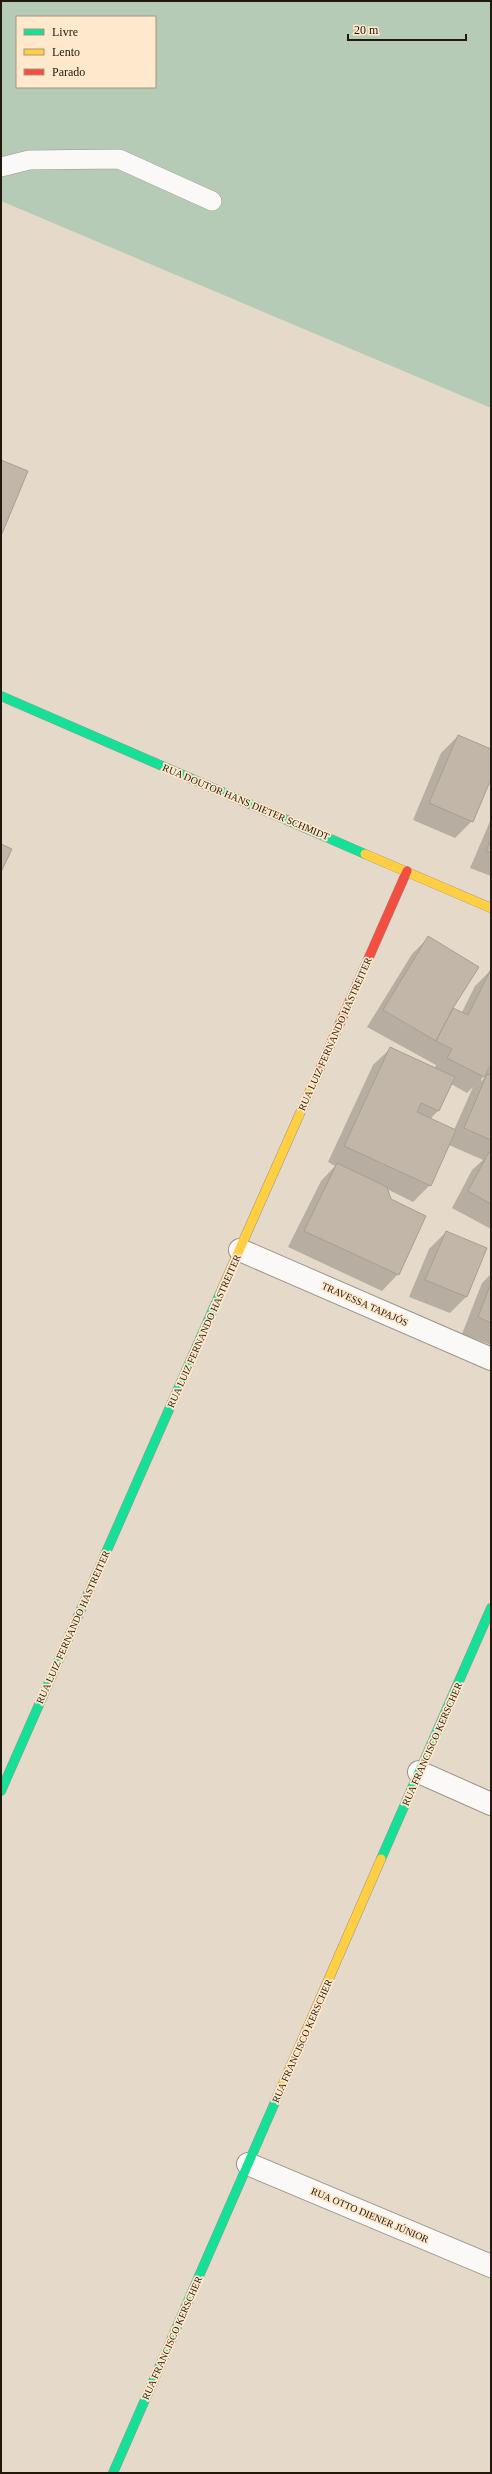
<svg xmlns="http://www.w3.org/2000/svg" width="492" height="2474" viewBox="0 0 492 2474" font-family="'Times New Roman',serif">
  <rect width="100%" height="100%" fill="#e5daca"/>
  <path fill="#b5cbb6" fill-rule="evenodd" d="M1,1H491V408L1,201ZM17,17H155V87H17Z"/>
  <path fill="#0003" fill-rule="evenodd" d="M458,736L491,750V776L472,821L455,838L413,820L441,753Z
    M491,819V876L470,868Z
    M428,938L451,1009L461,1014L475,986L491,970V1229L452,1208L472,1170L483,1160L449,1145L430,1185L413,1202L387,1189L398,1274L382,1291L288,1247L321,1181L335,1166L328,1162L373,1065L390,1049L434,1069L436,1065L367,1027L412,954ZM489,1066L490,1067L482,1081L481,1080ZM451,1084L467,1093L473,1087L454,1130L430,1119L438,1111Z
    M446,1232L486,1249L466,1297L450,1313L409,1297L429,1249Z
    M491,1274V1345L462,1334L482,1283Z"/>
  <path fill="#c1b6a7" stroke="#a79f92" d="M1,460L28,471L1,536Z
    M458,735L491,749V779L473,822L429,803Z
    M491,839V853L486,851Z
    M1,844L12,849L1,872Z
    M428,936L479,967L453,1008L436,1041L383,1010Z
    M491,969V1064L484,1077L447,1058L452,1049L436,1041L453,1008L468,1015Z
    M390,1047L455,1077L439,1111L421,1103L417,1112L456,1130L431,1186L344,1146Z
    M487,1074L491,1075V1140L464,1128Z
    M489,1152L491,1153V1204L468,1191Z
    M337,1163L387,1187L391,1199L426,1216L399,1275L304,1231Z
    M446,1231L487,1248L467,1297L425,1280Z
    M491,1283V1323L478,1317Z"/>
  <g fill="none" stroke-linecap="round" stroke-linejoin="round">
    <g stroke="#9e958a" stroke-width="20">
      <path id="lane" d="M1,167L29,160L119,159L212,201"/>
    </g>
    <g stroke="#9e958a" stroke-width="24">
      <path id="street" d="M240,1250L491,1359
        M419,1772L491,1804
        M248,2164L491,2266"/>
    </g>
    <g stroke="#9e958a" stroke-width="10">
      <path id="fast" d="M1,696L365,854
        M1,1791L222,1289
        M381,1859L491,1608
        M113,2473L279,2093"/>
    </g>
    <g stroke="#9e958a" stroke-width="10">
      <path id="slow" d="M365,854L491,908
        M222,1289L321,1066
        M279,2093L381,1859"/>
    </g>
    <g stroke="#9e958a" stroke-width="10">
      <path id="jam" d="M321,1066L407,871"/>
    </g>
    <use href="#lane" stroke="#fbf9f7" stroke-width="19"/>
    <use href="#street" stroke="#fbf9f7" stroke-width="22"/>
    <use href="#fast" stroke="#16e098" stroke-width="9"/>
    <use href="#slow" stroke="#ffcf43" stroke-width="9"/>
    <use href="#jam" stroke="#f24e42" stroke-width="9"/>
  </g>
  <g text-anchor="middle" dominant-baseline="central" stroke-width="3.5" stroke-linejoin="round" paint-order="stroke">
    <g font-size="10" fill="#21190e" stroke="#ffe8cb">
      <text transform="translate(246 802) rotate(23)">RUA DOUTOR HANS DIETER SCHMIDT</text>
      <text transform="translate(335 1034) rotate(-66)">RUA LUIZ FERNANDO HASTREITER</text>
      <text transform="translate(365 1304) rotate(24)">TRAVESSA TAPAJÓS</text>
      <text transform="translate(204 1331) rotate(-66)">RUA LUIZ FERNANDO HASTREITER</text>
      <text transform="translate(73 1627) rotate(-66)">RUA LUIZ FERNANDO HASTREITER</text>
      <text transform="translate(432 1744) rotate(-66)">RUA FRANCISCO KERSCHER</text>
      <text transform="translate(302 2041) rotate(-66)">RUA FRANCISCO KERSCHER</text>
      <text transform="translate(370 2215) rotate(23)">RUA OTTO DIENER JÚNIOR</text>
      <text transform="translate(172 2338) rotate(-66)">RUA FRANCISCO KERSCHER</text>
    </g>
  </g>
  <rect width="492" height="2474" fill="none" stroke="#21190e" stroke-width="4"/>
  <rect x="16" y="16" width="140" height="72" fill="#ffe8cb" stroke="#a6957f"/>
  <rect x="24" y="29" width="20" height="6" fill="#16e098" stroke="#a6957f"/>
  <text x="52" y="36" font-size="12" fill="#21190e">Livre</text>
  <rect x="24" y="49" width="20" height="6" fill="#ffcf43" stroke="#a6957f"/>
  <text x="52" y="56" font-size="12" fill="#21190e">Lento</text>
  <rect x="24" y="69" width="20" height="6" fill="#f24e42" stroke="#a6957f"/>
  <text x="52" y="76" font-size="12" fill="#21190e">Parado</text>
  <path d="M348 34v6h118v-6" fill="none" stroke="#21190e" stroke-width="2"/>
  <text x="354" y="34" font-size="12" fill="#21190e" stroke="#ffe8cb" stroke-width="3" paint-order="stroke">20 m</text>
</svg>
